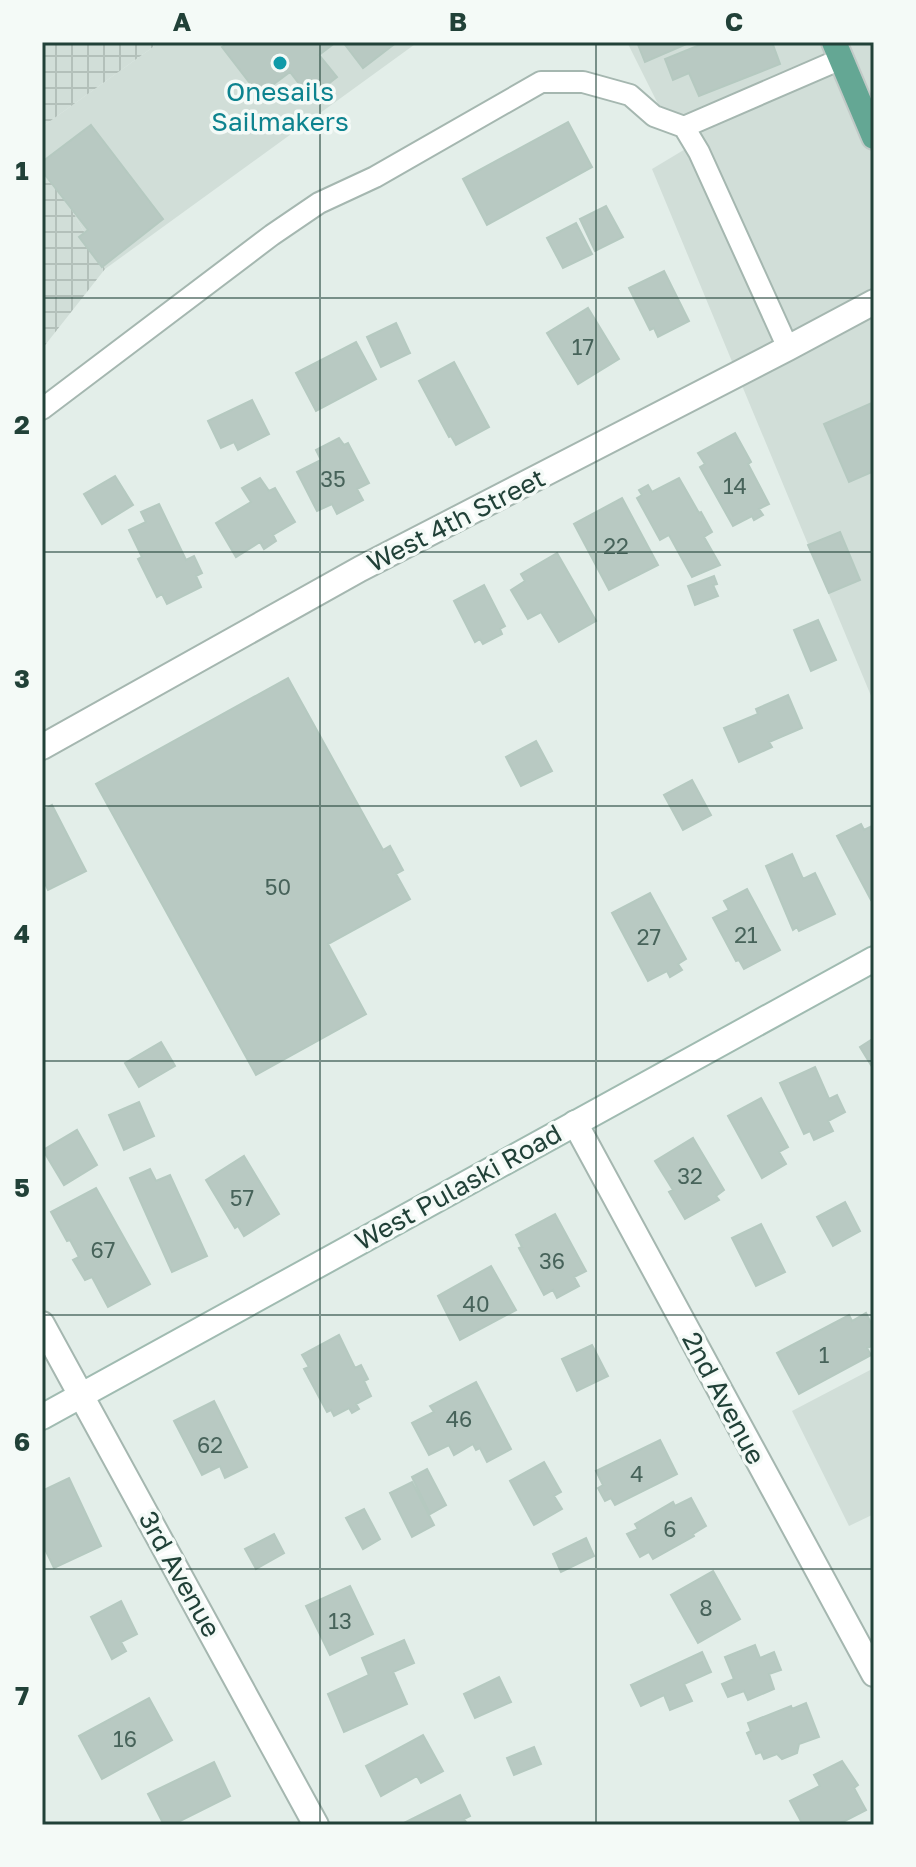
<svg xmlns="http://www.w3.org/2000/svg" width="916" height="1867" viewBox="0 0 916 1867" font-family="'Golos Text',sans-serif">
  <defs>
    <pattern id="industrial-grid" width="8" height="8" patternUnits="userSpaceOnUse" patternTransform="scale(2)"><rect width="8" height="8" fill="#d1ded8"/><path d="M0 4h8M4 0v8" fill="none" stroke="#b3c0ba"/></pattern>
  </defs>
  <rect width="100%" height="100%" fill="#e3eee9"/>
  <path fill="#d1ded8" d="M160,42H418L105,269L42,157V127Z
    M627,42H874V703L652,169L687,148L664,116Z
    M874,1368V1514L849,1526L792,1411Z"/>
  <path fill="url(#industrial-grid)" d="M42,42H160L42,127Z
    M42,157L105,269L42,349Z"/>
  <path fill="#b8c9c2" stroke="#b5c9c0" stroke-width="2" d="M229,42H336L319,55L337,77L310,98L290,72L259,95L222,47Z
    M343,42H397L363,68Z
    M637,42H691L645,62Z
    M707,42H772L780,64L699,96L689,73L673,80L665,59Z
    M568,122L592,167L487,225L463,179Z
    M91,125L163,219L102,267L79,237L88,230L42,171V162Z
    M606,206L623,237L595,251L580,219Z
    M576,223L592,254L563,268L547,238Z
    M664,271L689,321L658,337L654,328L650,330L629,288Z
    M588,308L619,359L578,384L547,333Z
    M396,323L410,353L381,367L367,337Z
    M356,342L376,379L316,411L296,373Z
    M454,362L489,427L456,445L451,436L449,437L419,381Z
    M252,400L269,434L238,450L234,442L221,448L208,421Z
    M874,402V471L849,482L824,424Z
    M735,433L751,462L748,464L769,504L759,509L763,515L754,520L752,516L733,526L700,467L705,464L698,453Z
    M339,438L344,445L348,443L369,483L357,489L363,500L337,514L332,504L317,511L297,472L321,460L316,450Z
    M115,476L133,505L102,524L84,494Z
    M260,478L269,491L275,488L295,522L273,535L276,541L264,549L260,542L236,557L216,523L251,502L242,488Z
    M679,478L699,513L701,512L712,532L704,537L720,565L692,577L669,535L660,540L637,498L642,495L639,490L648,485L652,492Z
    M622,498L658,565L609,590L574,524Z
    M159,504L186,560L194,556L202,573L196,576L201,587L167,604L162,594L157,597L138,559L142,557L129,530L146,522L141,512Z
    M840,532L860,580L829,593L808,545Z
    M557,553L596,621L559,642L541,612L528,619L511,590L525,581L521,574Z
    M714,576L717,584L713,585L718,596L695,605L688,586Z
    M484,585L505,626L500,629L502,634L483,644L480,639L475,642L454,601Z
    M818,620L836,660L811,671L794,630Z
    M288,678L383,850L390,846L403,870L396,874L410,899L328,944L366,1014L256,1075L96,784Z
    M788,695L802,728L769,742L772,747L739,762L724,728L758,714L756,709Z
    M536,741L552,771L521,786L506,757Z
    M692,780L711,815L683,830L664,795Z
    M52,805L86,871L48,890L42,877V811Z
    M861,824L864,830L874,825V899L871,900L837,836Z
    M792,854L803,879L815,873L835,914L799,931L797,927L793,930L766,866Z
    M747,889L780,950L744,969L739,960L736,961L713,918L729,910L724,901Z
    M650,893L686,959L678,964L682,970L670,977L667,971L648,981L612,913Z
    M874,1038V1070L860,1047Z
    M161,1042L175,1066L139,1087L125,1063Z
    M815,1067L829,1099L837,1095L845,1112L828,1121L833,1131L814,1140L810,1131L804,1134L780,1083Z
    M761,1098L788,1147L779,1152L786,1164L762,1178L728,1116Z
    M139,1102L154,1136L124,1150L109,1115Z
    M77,1130L97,1165L64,1185L43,1150Z
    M693,1138L724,1190L716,1196L719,1200L685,1219L669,1192L673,1190L655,1161Z
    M244,1156L279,1214L244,1236L238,1226L235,1228L206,1180Z
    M150,1169L156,1181L170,1175L207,1256L172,1272L130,1178Z
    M96,1188L150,1284L108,1307L92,1277L85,1280L73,1260L79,1257L70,1240L67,1241L51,1212Z
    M845,1202L860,1231L833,1246L817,1217Z
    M555,1214L586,1271L574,1277L579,1286L557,1298L553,1290L544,1295L519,1248L522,1247L516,1235Z
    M761,1224L785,1272L756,1286L732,1238Z
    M491,1266L516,1310L460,1340L438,1296Z
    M866,1313L874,1329V1345L867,1348L871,1355L799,1394L777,1353L849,1315L852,1321Z
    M339,1335L355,1368L361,1365L368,1379L364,1381L371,1396L356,1404L359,1409L352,1413L349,1408L334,1416L331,1410L327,1412L304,1369L309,1367L302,1355Z
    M592,1345L608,1376L577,1391L562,1359Z
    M476,1382L511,1449L487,1462L480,1448L476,1450L473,1444L454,1455L449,1445L429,1455L412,1423L434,1412L430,1406Z
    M214,1401L247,1467L225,1478L220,1466L202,1475L174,1421Z
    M660,1440L677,1474L615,1505L611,1498L605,1501L598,1488L603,1485L596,1471Z
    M544,1462L561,1492L554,1496L562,1509L534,1525L510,1481Z
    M427,1469L446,1505L430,1514L412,1477Z
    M69,1478L101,1546L54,1568L42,1543V1491Z
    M412,1482L434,1525L412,1537L390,1493Z
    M691,1498L706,1526L693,1534L694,1536L653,1559L649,1552L640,1557L627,1534L638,1529L635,1524L673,1502L675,1506Z
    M364,1509L380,1539L363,1549L346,1518Z
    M274,1534L284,1553L256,1569L245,1549Z
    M586,1538L594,1556L561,1572L553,1554Z
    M713,1571L740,1619L698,1643L671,1595Z
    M350,1586L373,1634L330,1655L306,1606Z
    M121,1601L137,1634L121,1642L126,1651L112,1659L91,1617Z
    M404,1640L414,1663L393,1672L407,1704L344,1732L328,1694L369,1675L362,1658Z
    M755,1645L760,1658L774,1652L781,1670L769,1674L774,1689L748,1700L744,1691L728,1697L722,1684L734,1679L725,1657Z
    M702,1652L711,1672L684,1684L692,1701L670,1710L664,1695L641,1706L631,1685Z
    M499,1677L511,1702L475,1718L464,1694Z
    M149,1698L172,1740L102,1779L79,1736Z
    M806,1703L819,1737L799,1744L797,1753L782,1759L777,1754L764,1759L761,1752L756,1754L747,1733L751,1731L748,1723L791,1706L792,1709Z
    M423,1735L443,1771L421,1783L417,1776L381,1796L366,1766Z
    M534,1747L541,1764L514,1775L507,1758Z
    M842,1761L858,1785L854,1788L866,1810L837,1825H803L790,1801L820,1786L814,1775Z
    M214,1762L230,1796L172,1825H164L148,1794Z
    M460,1795L470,1816L464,1819L468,1825H400Z"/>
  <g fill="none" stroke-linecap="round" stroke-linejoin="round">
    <g stroke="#a5b7b0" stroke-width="24">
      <path id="service" d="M684,127L841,59
        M42,409L272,235L319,203L375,177L541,82H583L630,95L654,116L684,127L699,152L788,348"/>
    </g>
    <g stroke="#a5b7b0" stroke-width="28">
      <path id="minor" d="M42,747L360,569L788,348L874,302
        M575,1123L874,1674
        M42,1324L316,1825"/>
    </g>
    <g stroke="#a0bbb1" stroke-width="28">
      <path id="secondary" d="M42,1417L874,959"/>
    </g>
    <g stroke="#c1cac7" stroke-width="28">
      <path id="primary" d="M834,42L874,137"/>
    </g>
    <use href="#service" stroke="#fff" stroke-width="20"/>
    <use href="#minor" stroke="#fff" stroke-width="24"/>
    <use href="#secondary" stroke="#fff" stroke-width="24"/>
    <use href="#primary" stroke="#64a794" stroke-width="24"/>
  </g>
  <path fill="none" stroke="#214138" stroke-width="2" stroke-opacity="0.55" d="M320,42V1825M596,42V1825M42,298H874M42,552H874M42,806H874M42,1061H874M42,1315H874M42,1569H874"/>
  <circle fill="#0f9aa8" stroke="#f4faf7" stroke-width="3" cx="280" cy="63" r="8"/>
  <g text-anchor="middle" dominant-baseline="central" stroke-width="7" stroke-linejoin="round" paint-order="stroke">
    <g font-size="22" fill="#47635a">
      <text x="583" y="346">17</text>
      <text x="333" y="478">35</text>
      <text x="735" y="485">14</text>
      <text x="616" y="545">22</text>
      <text x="278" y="886">50</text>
      <text x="746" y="934">21</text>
      <text x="649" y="936">27</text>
      <text x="690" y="1175">32</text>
      <text x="242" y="1197">57</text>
      <text x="103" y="1249">67</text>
      <text x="552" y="1260">36</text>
      <text x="476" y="1303">40</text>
      <text x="824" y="1354">1</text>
      <text x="459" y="1418">46</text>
      <text x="210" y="1444">62</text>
      <text x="637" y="1473">4</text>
      <text x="670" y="1528">6</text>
      <text x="706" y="1607">8</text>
      <text x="340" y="1620">13</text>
      <text x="125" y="1738">16</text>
    </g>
    <g font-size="26" fill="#0d838f" stroke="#f4faf7">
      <text x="280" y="91">Onesails<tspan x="280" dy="30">Sailmakers</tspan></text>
    </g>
    <g font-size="26" fill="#214138" stroke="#f4faf7">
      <text transform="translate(456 520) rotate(-27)">West 4th Street</text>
      <text transform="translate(458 1187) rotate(-29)">West Pulaski Road</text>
      <text transform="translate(724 1398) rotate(62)">2nd Avenue</text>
      <text transform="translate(180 1574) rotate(61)">3rd Avenue</text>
    </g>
  </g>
  <rect width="916" height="1867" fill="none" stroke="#f4faf7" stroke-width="88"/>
  <rect x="44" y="44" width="828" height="1779" fill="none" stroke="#214138" stroke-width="3"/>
  <g font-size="26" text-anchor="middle" font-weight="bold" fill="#214138">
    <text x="182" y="31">A</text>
    <text x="458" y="31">B</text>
    <text x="734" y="31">C</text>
    <text x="22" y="180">1</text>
    <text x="22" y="434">2</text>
    <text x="22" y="688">3</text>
    <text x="22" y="943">4</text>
    <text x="22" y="1197">5</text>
    <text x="22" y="1451">6</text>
    <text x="22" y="1705">7</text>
  </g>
</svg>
